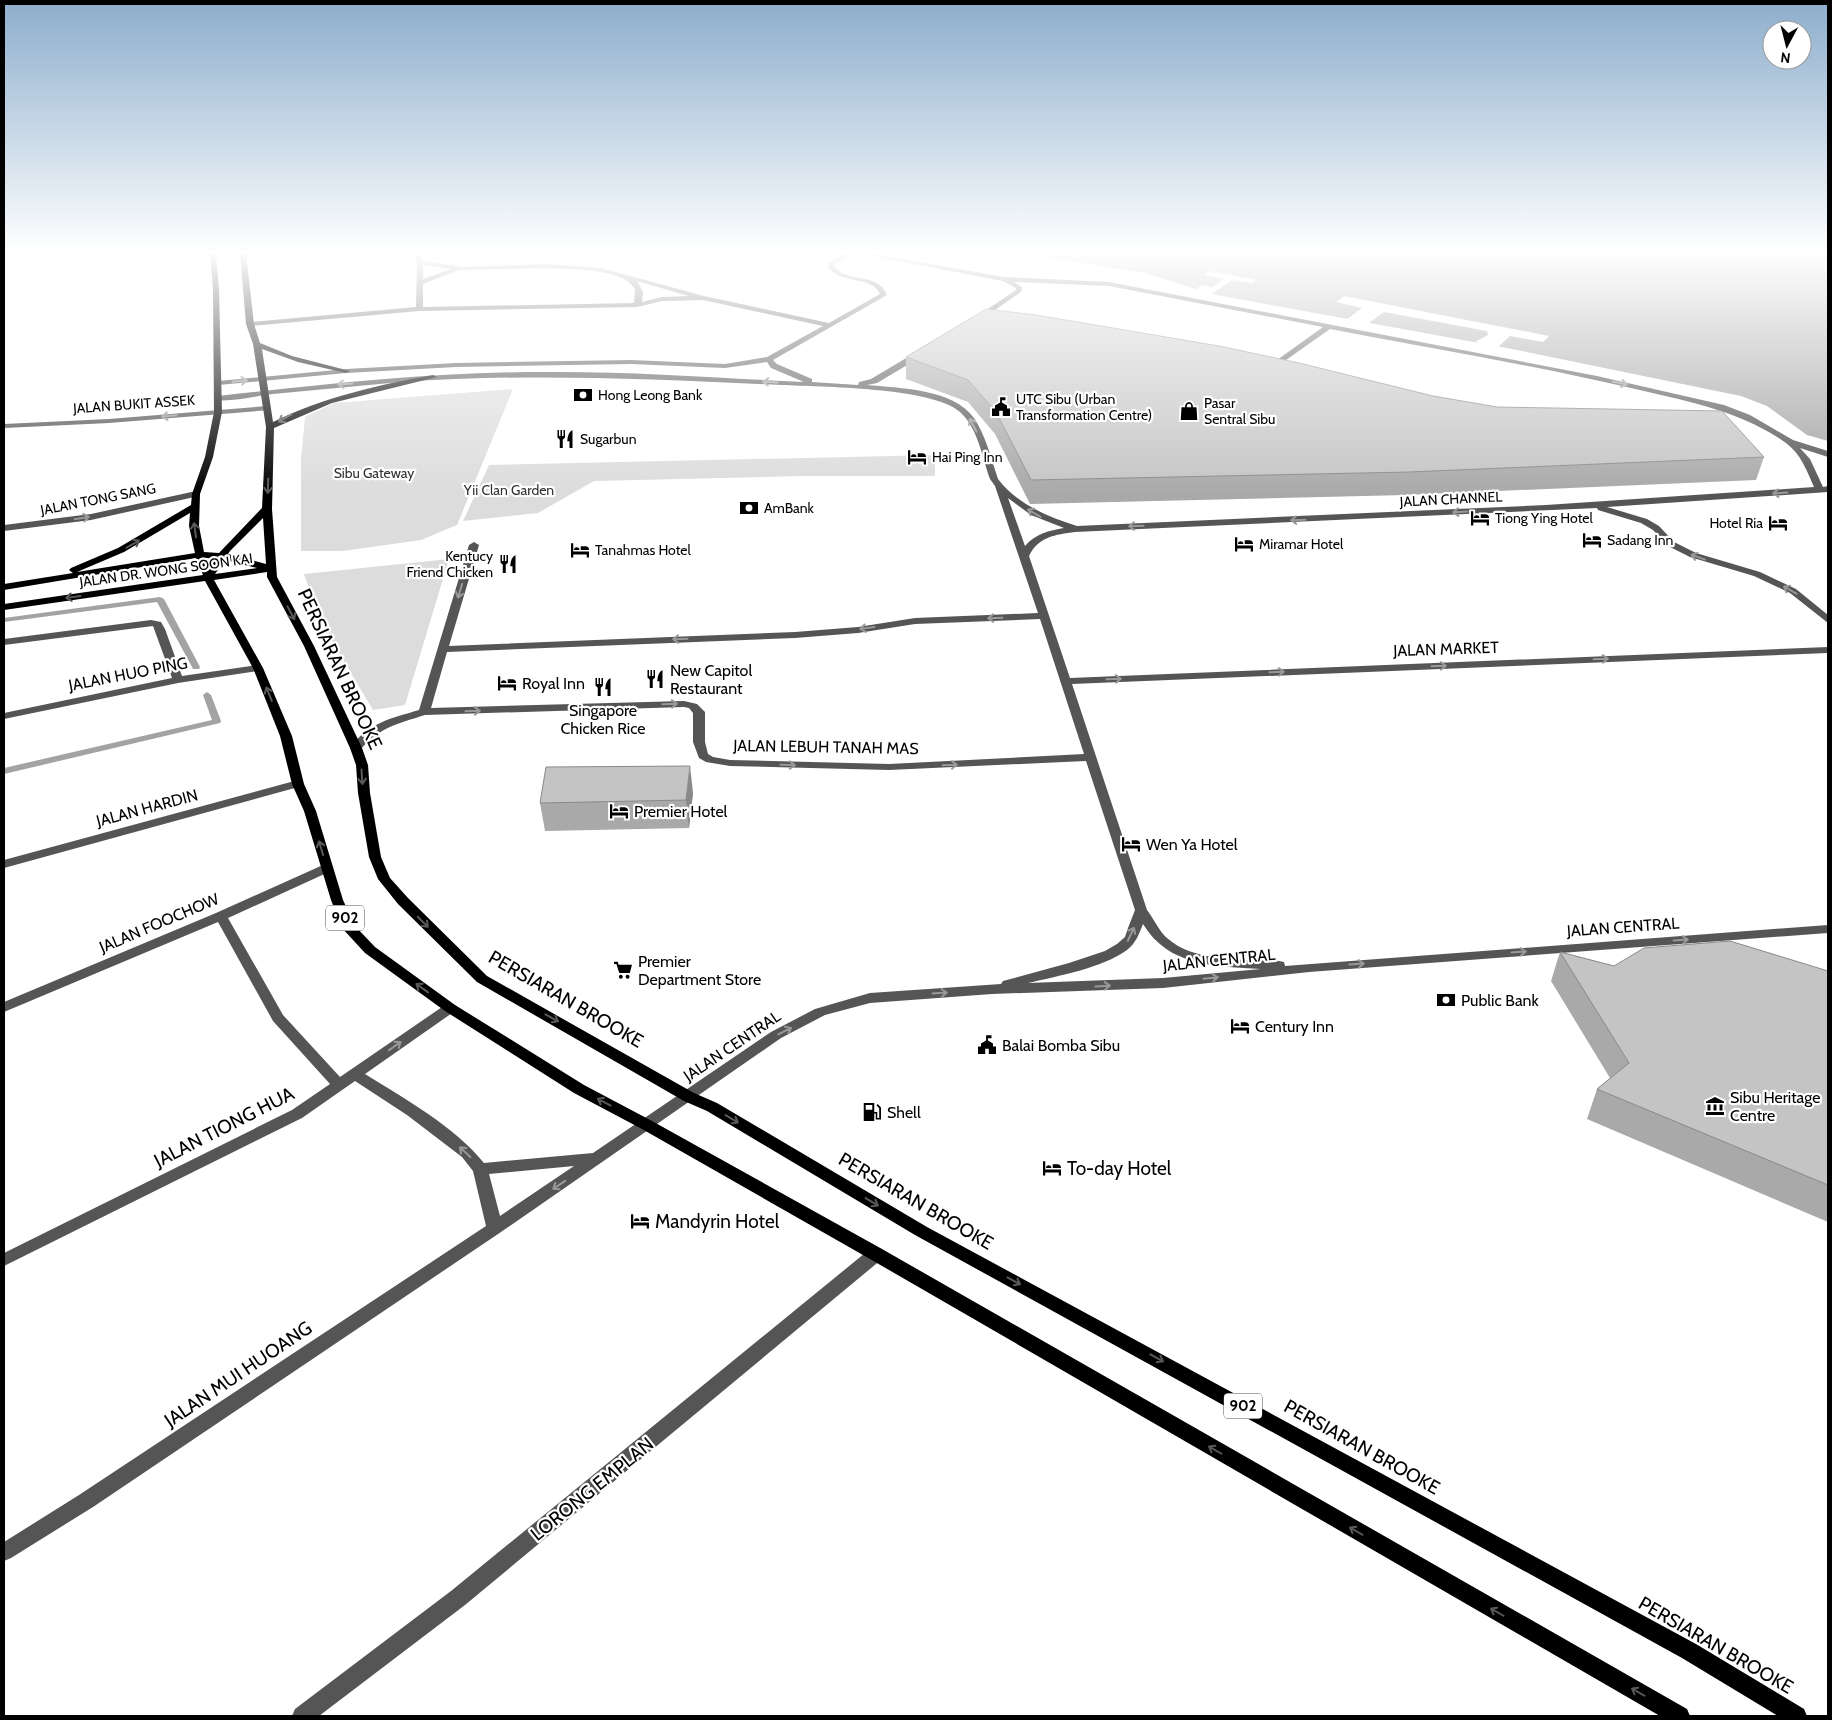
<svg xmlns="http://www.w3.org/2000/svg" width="1832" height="1720" viewBox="0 0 1832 1720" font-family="Cabin,sans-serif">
  <rect width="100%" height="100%" fill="#fff"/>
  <path fill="#dcdcdc" d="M513,389L457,525L421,540L343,551H301V459L305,417L334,403Z
    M935,455V476H802L594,481L538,513L463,521L489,465Z
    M449,559L405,705L373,710L321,623L304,574Z"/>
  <path fill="#a3a3a3" d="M1018,253H1828V441L1807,435L1767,406L1741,396L1512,349L1211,294L1145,273Z"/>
  <path fill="#fff" d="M1209,271L1257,280L1252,283L1232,280L1209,296L1192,292L1202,285L1212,287L1224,279L1204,275Z
    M1344,296L1549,336L1543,342L1510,336L1498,347L1475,342L1488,335L1487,331L1384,312L1369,323L1347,319L1362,308L1336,302Z"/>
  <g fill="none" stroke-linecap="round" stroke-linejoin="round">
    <path fill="#a3a3a3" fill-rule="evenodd" d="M160,597L164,599L200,667L199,669H193L192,667L157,602L4,622V618Z
      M207,692L211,695L221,721L220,723L4,774V768L212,720L203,695Z"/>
    <path fill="#555" fill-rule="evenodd" d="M413,253H419L423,261L463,267L547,264L601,268L704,296L829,323L880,294C873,277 843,283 829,269L828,263L845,253H852L834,265C844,285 877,270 887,295L773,360L777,364L812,379V382L858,385L859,382L871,379L918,351H924V355L877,383L867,385C899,388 954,389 974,418C986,436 991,458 998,479C1017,504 1048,517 1077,526L1546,505L1814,487C1807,471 1801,454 1786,443C1740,410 1685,401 1631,388C1532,365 1430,348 1330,329L1269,372L1265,370L1266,368L1323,327L1109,286L1014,282L1022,287L1021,292L979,321H976V317L1016,290V288L1003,281L856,253H869L1004,277L1109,282L1597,376L1724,405L1750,415L1793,440L1828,451V457L1800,448L1810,459L1823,487L1828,486V492L1607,507L1647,519L1659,526L1674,542L1696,553L1760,572L1796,589L1828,615V623L1790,593L1754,576L1690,557L1668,546L1653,530L1641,523L1598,510L1597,508L1075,532C1055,535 1039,536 1029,556L1070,678L1828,647V653L1072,684L1147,910C1154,919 1159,931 1167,938C1195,963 1244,959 1279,961L1284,962L1285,966L1828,925V933L1309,972L1163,988L992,994L870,1003L825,1015L781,1038L501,1232L93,1507L11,1558L4,1561V1542L79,1495L486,1226L473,1171L462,1157L407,1115L355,1081L302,1118L4,1266V1253L292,1110L330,1084L273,1021L218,922L4,1012V1002L216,913L323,865H331L333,868L331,871L228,918L283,1015L340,1077L445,1005H455L457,1008L455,1011L365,1074C405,1099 454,1126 484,1163L593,1153L771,1032L815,1009L870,993L1001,984L1003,981L1069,963L1105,951L1117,944L1125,937L1128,928L1135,910L1086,761L889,770L730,766L706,762L699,758L693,742V713L689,708L684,707L425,715C397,724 380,727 360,750H352L350,748C369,722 390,719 419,710L469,545L474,542L479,545L449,646L795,632L858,627L915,618L1038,613L995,486L990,479C982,457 978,428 960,412C932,387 821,387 781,385C654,379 528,373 401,382C358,386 315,390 273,394C255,396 233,402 215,400V396H218C326,384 434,372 543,372C630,371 717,378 804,382L771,368L767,362L725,368L631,364L456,367L346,373L218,385L214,383L218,381L346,369L456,363L631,360L725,364L767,357L823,326L703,300L662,301L637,307L419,311L250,326L246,324L250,322L416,307L417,263ZM423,265L451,269L423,279ZM547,268C571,270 621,267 635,289L634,303L423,307V284L459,270ZM637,281L689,296L662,297L642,302L643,292ZM1008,498L1031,515L1064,528C1049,531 1036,533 1025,546ZM1040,619L1084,754L889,764L730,760L713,757L708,754L705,742V712L697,704L684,701L431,708L447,652L795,638L858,633L915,624ZM1143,924C1169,967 1215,966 1261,969L1163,978L1028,983C1058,976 1102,968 1127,950C1136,943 1139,934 1143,924ZM574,1166L500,1216L489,1174Z
      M267,406H270V410L109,423L4,428V424L109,419Z
      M196,491L199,492V496L91,520L4,531V525L91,514Z
      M151,620L161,622L165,629L182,676L258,665L263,668L258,671L178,683L4,719V713L172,678L153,626L4,645V639Z
      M298,780L304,784L302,786L4,868V860Z
      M876,1248L882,1249L884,1254L882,1259L465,1605L319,1716H292L295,1709L451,1591L870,1249Z"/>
    <path fill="#000" fill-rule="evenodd" d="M210,253H216L219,290L222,412L213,457L200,494L199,526L204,552L219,553L262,508L266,427L253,344L246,324L240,253H246L254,324L260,343L292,356L350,371L346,373L298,362L262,349L273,422C324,397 378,385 433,375L437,377L332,403L274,428L272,509L277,577L314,646L362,748L368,765L370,793L381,857L390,878L408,898L487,976L694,1093L717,1103L927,1227L1696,1644L1804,1709L1807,1716H1778L1682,1658L915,1235L707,1111L684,1101L477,982L398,904L378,879L369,857L358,793L356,765L350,748L304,646L267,577V572L214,580L263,668L292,736L304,784L316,811L343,900L355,926L375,947L455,1005L584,1085L652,1121L882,1249L1687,1709L1690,1716H1660L870,1259L642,1129L574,1093L445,1011L365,953L342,928L331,900L304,811L292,784L280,736L253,668L205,581L4,610V604L203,575L196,558L4,590V584L73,573L69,570L71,568L118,548L191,505L192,494L205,457L214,412L213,290ZM190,513L189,526L195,553L77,572L124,552ZM263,518L266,564L228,554L230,551ZM206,558L216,559L209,568ZM225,560L257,568L215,574Z"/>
  </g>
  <path fill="#a9a9a9" d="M906,357L1433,396L1764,457L1756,480L1405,495L1030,504L995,434L968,402L906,379Z
    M693,793L689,828L545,831L540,803Z
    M1560,952L1614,966L1828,971V1222L1587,1119L1597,1089L1610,1078L1551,981Z"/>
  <path fill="#898989" d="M690,766L693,793L689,828L686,800Z"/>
  <path fill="#c4c4c4" stroke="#898989" d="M986,309L1036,315L1219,346L1299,363L1433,396L1497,407L1722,411L1764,457L1409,472L1031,480L996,412L968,380L906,357Z
    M690,766L686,800L540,803L546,767Z
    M1730,941L1828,971V1185L1597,1089L1629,1063L1560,952L1614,966L1644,948Z"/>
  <defs><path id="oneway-shaft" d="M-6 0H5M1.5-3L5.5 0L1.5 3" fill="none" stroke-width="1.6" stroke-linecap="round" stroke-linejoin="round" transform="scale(1.25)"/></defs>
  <g stroke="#999">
    <use href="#oneway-shaft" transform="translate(240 381) rotate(-6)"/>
    <use href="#oneway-shaft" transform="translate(770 382) rotate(-177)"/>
    <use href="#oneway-shaft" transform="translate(1620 383) rotate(12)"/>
    <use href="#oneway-shaft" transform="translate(345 384) rotate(176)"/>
    <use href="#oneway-shaft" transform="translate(169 416) rotate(175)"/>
    <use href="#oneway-shaft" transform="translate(973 425) rotate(-118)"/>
    <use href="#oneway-shaft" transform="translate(1780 493) rotate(176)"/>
    <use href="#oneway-shaft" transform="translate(1460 512) rotate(177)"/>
    <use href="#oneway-shaft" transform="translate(1034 513) rotate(-149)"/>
    <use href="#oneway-shaft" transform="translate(82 518) rotate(-9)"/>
    <use href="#oneway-shaft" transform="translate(1298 520) rotate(178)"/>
    <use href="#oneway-shaft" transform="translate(1136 526) rotate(178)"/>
    <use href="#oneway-shaft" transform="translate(1698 557) rotate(-160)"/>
    <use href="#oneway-shaft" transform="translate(1790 590) rotate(-150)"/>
    <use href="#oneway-shaft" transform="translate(460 591) rotate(107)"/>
    <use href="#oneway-shaft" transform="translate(995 618) rotate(178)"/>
    <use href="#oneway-shaft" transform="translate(867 628) rotate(172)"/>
    <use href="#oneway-shaft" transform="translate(680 639) rotate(178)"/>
    <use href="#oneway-shaft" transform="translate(1601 659) rotate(-2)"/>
    <use href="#oneway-shaft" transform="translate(1439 666) rotate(-2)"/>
    <use href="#oneway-shaft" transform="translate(1277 672) rotate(-2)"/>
    <use href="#oneway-shaft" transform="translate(1114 679) rotate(-2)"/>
    <use href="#oneway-shaft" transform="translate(670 704) rotate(-2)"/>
    <use href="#oneway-shaft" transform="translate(473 711) rotate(-2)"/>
    <use href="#oneway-shaft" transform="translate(788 765) rotate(1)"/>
    <use href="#oneway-shaft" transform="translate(950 765) rotate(-2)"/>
    <use href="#oneway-shaft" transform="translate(1131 934) rotate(-65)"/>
    <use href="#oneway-shaft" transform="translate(1681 940) rotate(-4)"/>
    <use href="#oneway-shaft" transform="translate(1519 952) rotate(-4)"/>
    <use href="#oneway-shaft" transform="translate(1357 964) rotate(-4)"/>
    <use href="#oneway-shaft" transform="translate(1211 978) rotate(-6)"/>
    <use href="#oneway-shaft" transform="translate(1103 986) rotate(-3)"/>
    <use href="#oneway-shaft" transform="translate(940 993) rotate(-4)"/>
    <use href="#oneway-shaft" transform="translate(785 1031) rotate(-27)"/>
    <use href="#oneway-shaft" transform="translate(395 1046) rotate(-35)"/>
    <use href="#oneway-shaft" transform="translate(465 1152) rotate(-137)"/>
    <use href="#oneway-shaft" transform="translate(559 1185) rotate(146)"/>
  </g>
  <g stroke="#595959">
    <use href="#oneway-shaft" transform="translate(285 418) rotate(150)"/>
    <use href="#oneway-shaft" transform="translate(268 486) rotate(92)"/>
    <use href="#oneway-shaft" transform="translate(195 530) rotate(-98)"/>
    <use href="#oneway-shaft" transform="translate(133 544) rotate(-30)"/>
    <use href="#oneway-shaft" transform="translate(73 597) rotate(172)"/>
    <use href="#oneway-shaft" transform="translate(291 613) rotate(62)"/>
    <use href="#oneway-shaft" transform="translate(269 694) rotate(-112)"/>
    <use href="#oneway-shaft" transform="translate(362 777) rotate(86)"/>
    <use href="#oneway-shaft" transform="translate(321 848) rotate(-107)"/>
    <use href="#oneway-shaft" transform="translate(423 922) rotate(45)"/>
    <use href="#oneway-shaft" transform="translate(422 988) rotate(-144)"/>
    <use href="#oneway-shaft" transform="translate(552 1018) rotate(29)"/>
    <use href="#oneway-shaft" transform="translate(604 1102) rotate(-152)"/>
    <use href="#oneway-shaft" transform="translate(732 1119) rotate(31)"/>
    <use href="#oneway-shaft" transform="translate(872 1202) rotate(31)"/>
    <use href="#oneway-shaft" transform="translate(1014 1281) rotate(28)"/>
    <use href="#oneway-shaft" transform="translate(1157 1358) rotate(29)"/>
    <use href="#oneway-shaft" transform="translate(1215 1450) rotate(-150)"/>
    <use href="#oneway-shaft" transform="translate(1356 1531) rotate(-150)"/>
    <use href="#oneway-shaft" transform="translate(1497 1612) rotate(-150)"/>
    <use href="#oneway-shaft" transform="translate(1638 1692) rotate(-150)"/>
  </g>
  <linearGradient id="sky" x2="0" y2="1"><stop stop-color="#8cadcc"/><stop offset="0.51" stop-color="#fff"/><stop offset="1" stop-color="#fff" stop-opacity="0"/></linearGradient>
  <rect width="1832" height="494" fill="url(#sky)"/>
  <defs>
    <g id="bank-bare" transform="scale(1.5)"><path d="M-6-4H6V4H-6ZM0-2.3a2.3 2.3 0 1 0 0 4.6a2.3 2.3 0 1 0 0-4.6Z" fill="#000" stroke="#fff" stroke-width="2.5" paint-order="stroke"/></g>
    <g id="civic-bare" transform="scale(1.5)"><path d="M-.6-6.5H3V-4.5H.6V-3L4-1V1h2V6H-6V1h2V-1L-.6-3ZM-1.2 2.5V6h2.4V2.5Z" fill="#000" stroke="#fff" stroke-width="2.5" paint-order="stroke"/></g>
    <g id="shop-bare" transform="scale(1.5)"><path d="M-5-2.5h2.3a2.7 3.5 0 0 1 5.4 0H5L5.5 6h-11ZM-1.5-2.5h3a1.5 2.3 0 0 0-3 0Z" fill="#000" stroke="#fff" stroke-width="2.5" paint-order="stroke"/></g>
    <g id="restaurant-bare" transform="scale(1.5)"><path d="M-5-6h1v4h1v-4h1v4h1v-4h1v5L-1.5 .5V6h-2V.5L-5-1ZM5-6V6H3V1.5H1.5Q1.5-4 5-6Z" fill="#000" stroke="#fff" stroke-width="2.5" paint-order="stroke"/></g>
    <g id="hotel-bare" transform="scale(1.5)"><path d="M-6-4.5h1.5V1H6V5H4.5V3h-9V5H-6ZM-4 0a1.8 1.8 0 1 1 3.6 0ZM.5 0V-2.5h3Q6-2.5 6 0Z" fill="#000" stroke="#fff" stroke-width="2.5" paint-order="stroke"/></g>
    <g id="supermarket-bare" transform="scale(1.5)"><path d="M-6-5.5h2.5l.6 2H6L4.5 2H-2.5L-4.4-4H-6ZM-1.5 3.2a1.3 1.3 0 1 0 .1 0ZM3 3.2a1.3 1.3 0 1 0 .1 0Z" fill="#000" stroke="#fff" stroke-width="2.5" paint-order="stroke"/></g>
    <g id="museum-bare" transform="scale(1.5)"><path d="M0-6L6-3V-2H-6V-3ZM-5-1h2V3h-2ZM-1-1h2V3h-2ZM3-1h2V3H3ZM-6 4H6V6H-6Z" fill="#000" stroke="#fff" stroke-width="2.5" paint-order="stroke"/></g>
    <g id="fuel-bare" transform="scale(1.5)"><path d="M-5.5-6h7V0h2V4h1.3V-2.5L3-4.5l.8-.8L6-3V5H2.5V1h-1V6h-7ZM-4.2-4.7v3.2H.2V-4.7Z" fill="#000" stroke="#fff" stroke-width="2.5" paint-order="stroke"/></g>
  </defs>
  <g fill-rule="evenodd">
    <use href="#bank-bare" x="583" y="395"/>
    <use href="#civic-bare" x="1001" y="407"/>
    <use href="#shop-bare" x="1189" y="411"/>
    <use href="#restaurant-bare" x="565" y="439"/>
    <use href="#hotel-bare" x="917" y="457"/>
    <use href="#bank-bare" x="749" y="508"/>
    <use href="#hotel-bare" x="1480" y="518"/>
    <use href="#hotel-bare" x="1778" y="523"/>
    <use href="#hotel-bare" x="1592" y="540"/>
    <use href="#hotel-bare" x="1244" y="544"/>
    <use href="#hotel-bare" x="580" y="550"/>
    <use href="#restaurant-bare" x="508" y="564"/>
    <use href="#restaurant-bare" x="655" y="679"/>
    <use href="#hotel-bare" x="507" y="683"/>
    <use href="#restaurant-bare" x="603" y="687"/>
    <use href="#hotel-bare" x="619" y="811"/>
    <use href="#hotel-bare" x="1131" y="844"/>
    <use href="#supermarket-bare" x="623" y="970"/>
    <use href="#bank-bare" x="1446" y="1000"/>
    <use href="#hotel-bare" x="1240" y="1026"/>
    <use href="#civic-bare" x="987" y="1045"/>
    <use href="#museum-bare" x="1715" y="1106"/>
    <use href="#fuel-bare" x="872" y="1112"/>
    <use href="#hotel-bare" x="1052" y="1168"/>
    <use href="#hotel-bare" x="640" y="1221"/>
  </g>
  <g text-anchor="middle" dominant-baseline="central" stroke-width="4.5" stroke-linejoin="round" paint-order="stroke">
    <g font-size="14" fill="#000" stroke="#fff" text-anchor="start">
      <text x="598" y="395">Hong Leong Bank</text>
      <text x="1016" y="399">UTC Sibu (Urban<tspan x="1016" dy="16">Transformation Centre)</tspan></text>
      <text x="1204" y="403">Pasar<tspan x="1204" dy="16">Sentral Sibu</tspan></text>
      <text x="580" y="439">Sugarbun</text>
      <text x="932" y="457">Hai Ping Inn</text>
      <text x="764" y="508">AmBank</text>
      <text x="1495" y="518">Tiong Ying Hotel</text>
      <text x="1763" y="523" text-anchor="end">Hotel Ria</text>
      <text x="1607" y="540">Sadang Inn</text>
      <text x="1259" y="544">Miramar Hotel</text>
      <text x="595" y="550">Tanahmas Hotel</text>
      <text x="493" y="556" text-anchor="end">Kentucy<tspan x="493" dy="16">Friend Chicken</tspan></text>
    </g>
    <g font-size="14" fill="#000" stroke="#fff">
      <text transform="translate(134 404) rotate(-4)">JALAN BUKIT ASSEK</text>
      <text transform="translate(98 499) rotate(-11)">JALAN TONG SANG</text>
      <text transform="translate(1451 499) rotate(-3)">JALAN CHANNEL</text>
      <text transform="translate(166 570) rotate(-8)">JALAN DR. WONG SOON KAI</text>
    </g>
    <g font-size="14" fill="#333" stroke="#fff">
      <text x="374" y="473">Sibu Gateway</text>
      <text x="509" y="490">Yii Clan Garden</text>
    </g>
    <g fill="#fff" stroke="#4c4c4c" stroke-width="1">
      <rect x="326" y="905.5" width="38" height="25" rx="4"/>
      <rect x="1224" y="1393.5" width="38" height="25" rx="4"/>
    </g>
    <g font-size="15" font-weight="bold" fill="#000">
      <text x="345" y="918">902</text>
      <text x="1243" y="1406">902</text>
    </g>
    <g font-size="16" fill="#000" stroke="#fff">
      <text transform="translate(1446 649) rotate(-2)">JALAN MARKET</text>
      <text transform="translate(128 674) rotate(-11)">JALAN HUO PING</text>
      <text transform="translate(826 747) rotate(1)">JALAN LEBUH TANAH MAS</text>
      <text transform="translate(147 808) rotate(-15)">JALAN HARDIN</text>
      <text transform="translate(159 923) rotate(-23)">JALAN FOOCHOW</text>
      <text transform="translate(1623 927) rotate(-4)">JALAN CENTRAL</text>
      <text transform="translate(1219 960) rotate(-6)">JALAN CENTRAL</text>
      <text transform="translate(732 1046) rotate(-34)">JALAN CENTRAL</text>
    </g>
    <g font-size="16" fill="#000" stroke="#fff" text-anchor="start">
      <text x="670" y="670">New Capitol<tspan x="670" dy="18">Restaurant</tspan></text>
      <text x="522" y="683">Royal Inn</text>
      <text x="603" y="710" text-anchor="middle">Singapore<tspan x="603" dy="18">Chicken Rice</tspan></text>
      <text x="634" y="811">Premier Hotel</text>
      <text x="1146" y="844">Wen Ya Hotel</text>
      <text x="638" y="961">Premier<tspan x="638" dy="18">Department Store</tspan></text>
      <text x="1461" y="1000">Public Bank</text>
      <text x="1255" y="1026">Century Inn</text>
      <text x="1002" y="1045">Balai Bomba Sibu</text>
      <text x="1730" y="1097">Sibu Heritage<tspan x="1730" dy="18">Centre</tspan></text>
      <text x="887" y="1112">Shell</text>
    </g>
    <g font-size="19" fill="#000" stroke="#fff">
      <text transform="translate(340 669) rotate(65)">PERSIARAN BROOKE</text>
      <text transform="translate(566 999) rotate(30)">PERSIARAN BROOKE</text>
      <text transform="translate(224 1127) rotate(-27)">JALAN TIONG HUA</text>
      <text transform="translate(916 1201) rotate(30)">PERSIARAN BROOKE</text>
      <text transform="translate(238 1374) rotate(-34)">JALAN MUI HUOANG</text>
      <text transform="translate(1362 1447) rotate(29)">PERSIARAN BROOKE</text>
      <text transform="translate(592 1489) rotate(-39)">LORONG EMPLAN</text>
      <text transform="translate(1716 1645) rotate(30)">PERSIARAN BROOKE</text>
    </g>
    <g font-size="19" fill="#000" stroke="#fff" text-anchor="start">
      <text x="1067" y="1168">To-day Hotel</text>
      <text x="655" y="1221">Mandyrin Hotel</text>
    </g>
  </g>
  <rect width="1832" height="1720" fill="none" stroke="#000000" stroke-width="10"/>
  <g transform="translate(1787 45) rotate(187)"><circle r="24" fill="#ffffff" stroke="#999999"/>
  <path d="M0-4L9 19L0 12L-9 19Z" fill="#000000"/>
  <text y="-8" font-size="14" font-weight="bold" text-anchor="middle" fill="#000000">N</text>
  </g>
</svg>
